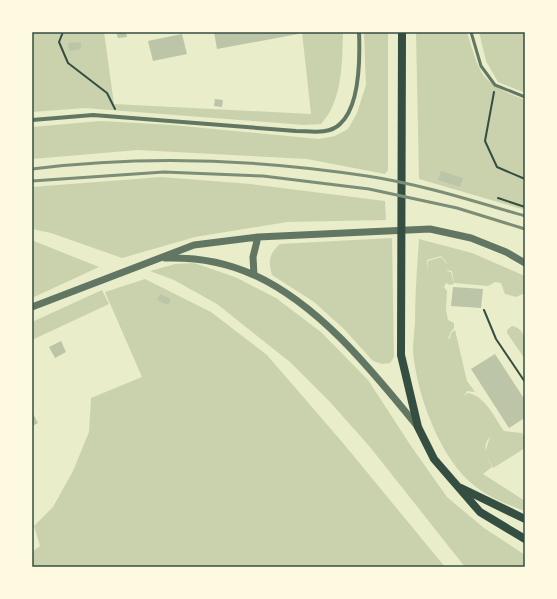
<svg xmlns="http://www.w3.org/2000/svg" width="557" height="599" viewBox="0 0 557 599" font-family="'Nunito Sans',sans-serif">
  <rect width="100%" height="100%" fill="#e9edc9"/>
  <path fill="#cad2ad" d="M32,32H104L114,104L311,114L302,32H343C342,62 343,100 321,124L304,125L85,108L32,112Z
    M364,32H388V170L385,174L307,159L138,150L32,159V127L101,121L172,125L319,139L335,136L348,129L357,113L366,85Z
    M416,32H467C481,77 480,82 525,100V210L419,179Z
    M479,32H525V93L498,82L486,61Z
    M161,177L251,184L385,201L386,220L287,222L195,237L122,258L51,233L32,229V187Z
    M392,238L394,357L390,363L382,364L373,361L344,329L314,302L272,275C268,262 269,253 280,244Z
    M419,239L472,253L525,276V293L516,297L505,294L501,283L495,282L488,286L454,283L452,271L447,270V263L441,256L427,260L428,270L423,277L428,270V261L441,257L447,264V271L451,272L454,284L450,285L446,283L444,287L447,291L446,309L448,320L454,323V328L450,333L449,337L447,339L450,338L451,333L455,330L467,381L475,392L467,391L463,397L467,393C485,395 494,417 504,431L522,433L525,438V448L493,468L485,452L490,437C481,447 487,456 492,467L483,474L525,501V511C508,505 490,498 476,487C440,460 417,395 413,352C413,343 414,333 415,324C415,296 417,267 419,239Z
    M32,241H34L99,267L32,298Z
    M194,263L235,277L276,298L321,332L368,380L411,446L447,497L484,528L525,555V567H465L370,447L330,402L290,362L217,304L174,280L150,271L175,264Z
    M145,279L211,312L267,355L343,443L445,567H32V552L40,546L34,526L53,507L73,471L89,432L91,398L142,377L105,292Z
    M102,290L109,304L32,340V322Z
    M512,326C528,329 525,346 525,359L507,333V330Z"/>
  <path fill="#bcc5a7" d="M116,32H126L127,37L118,38Z
    M214,32H298V34L217,49Z
    M182,34L187,54L153,61L148,41Z
    M81,42V49L69,51L68,43Z
    M215,99L223,100L222,107L214,106Z
    M441,171L463,178L460,187L438,180Z
    M453,287L483,289L481,308L451,306Z
    M160,294L171,299L168,305L157,300Z
    M61,341L66,352L55,358L49,347Z
    M495,354L525,400V422L523,419L509,428L471,369Z
    M32,412L38,423L32,426Z"/>
  <g fill="none" stroke-linecap="round" stroke-linejoin="round">
    <path stroke="#344e41" stroke-width="2" d="M63,32L59,42L68,63L107,93L115,109
      M494,92L485,141L497,167L525,179
      M498,198L525,207
      M484,310L496,339L525,382"/>
    <path stroke="#617663" stroke-width="3" d="M471,32L481,66L495,85L525,97"/>
    <path stroke="#617663" stroke-width="4" d="M32,120L93,115L296,131C310,131 329,135 340,124C360,106 360,57 359,32"/>
    <path stroke="#617663" stroke-width="7" d="M165,258C196,257 226,262 254,275C320,305 373,372 418,427
      M254,275L253,257L258,237
      M32,307L194,245L258,237L430,229L471,238L506,252L525,263"/>
    <path stroke="#344e41" stroke-width="8" d="M402,32L401,355L418,427L434,459L480,512L525,539
      M461,488L525,519"/>
    <path stroke="#7c8e77" stroke-width="3" d="M32,169C143,155 256,159 367,176C420,184 473,201 525,216
      M32,181L164,172L263,176L369,189L457,208L525,229"/>
  </g>
  <rect width="557" height="599" fill="none" stroke="#fefae0" stroke-width="66"/>
  <rect x="33" y="33" width="491" height="533" fill="none" stroke="#344e41" stroke-width="1.5"/>
</svg>
